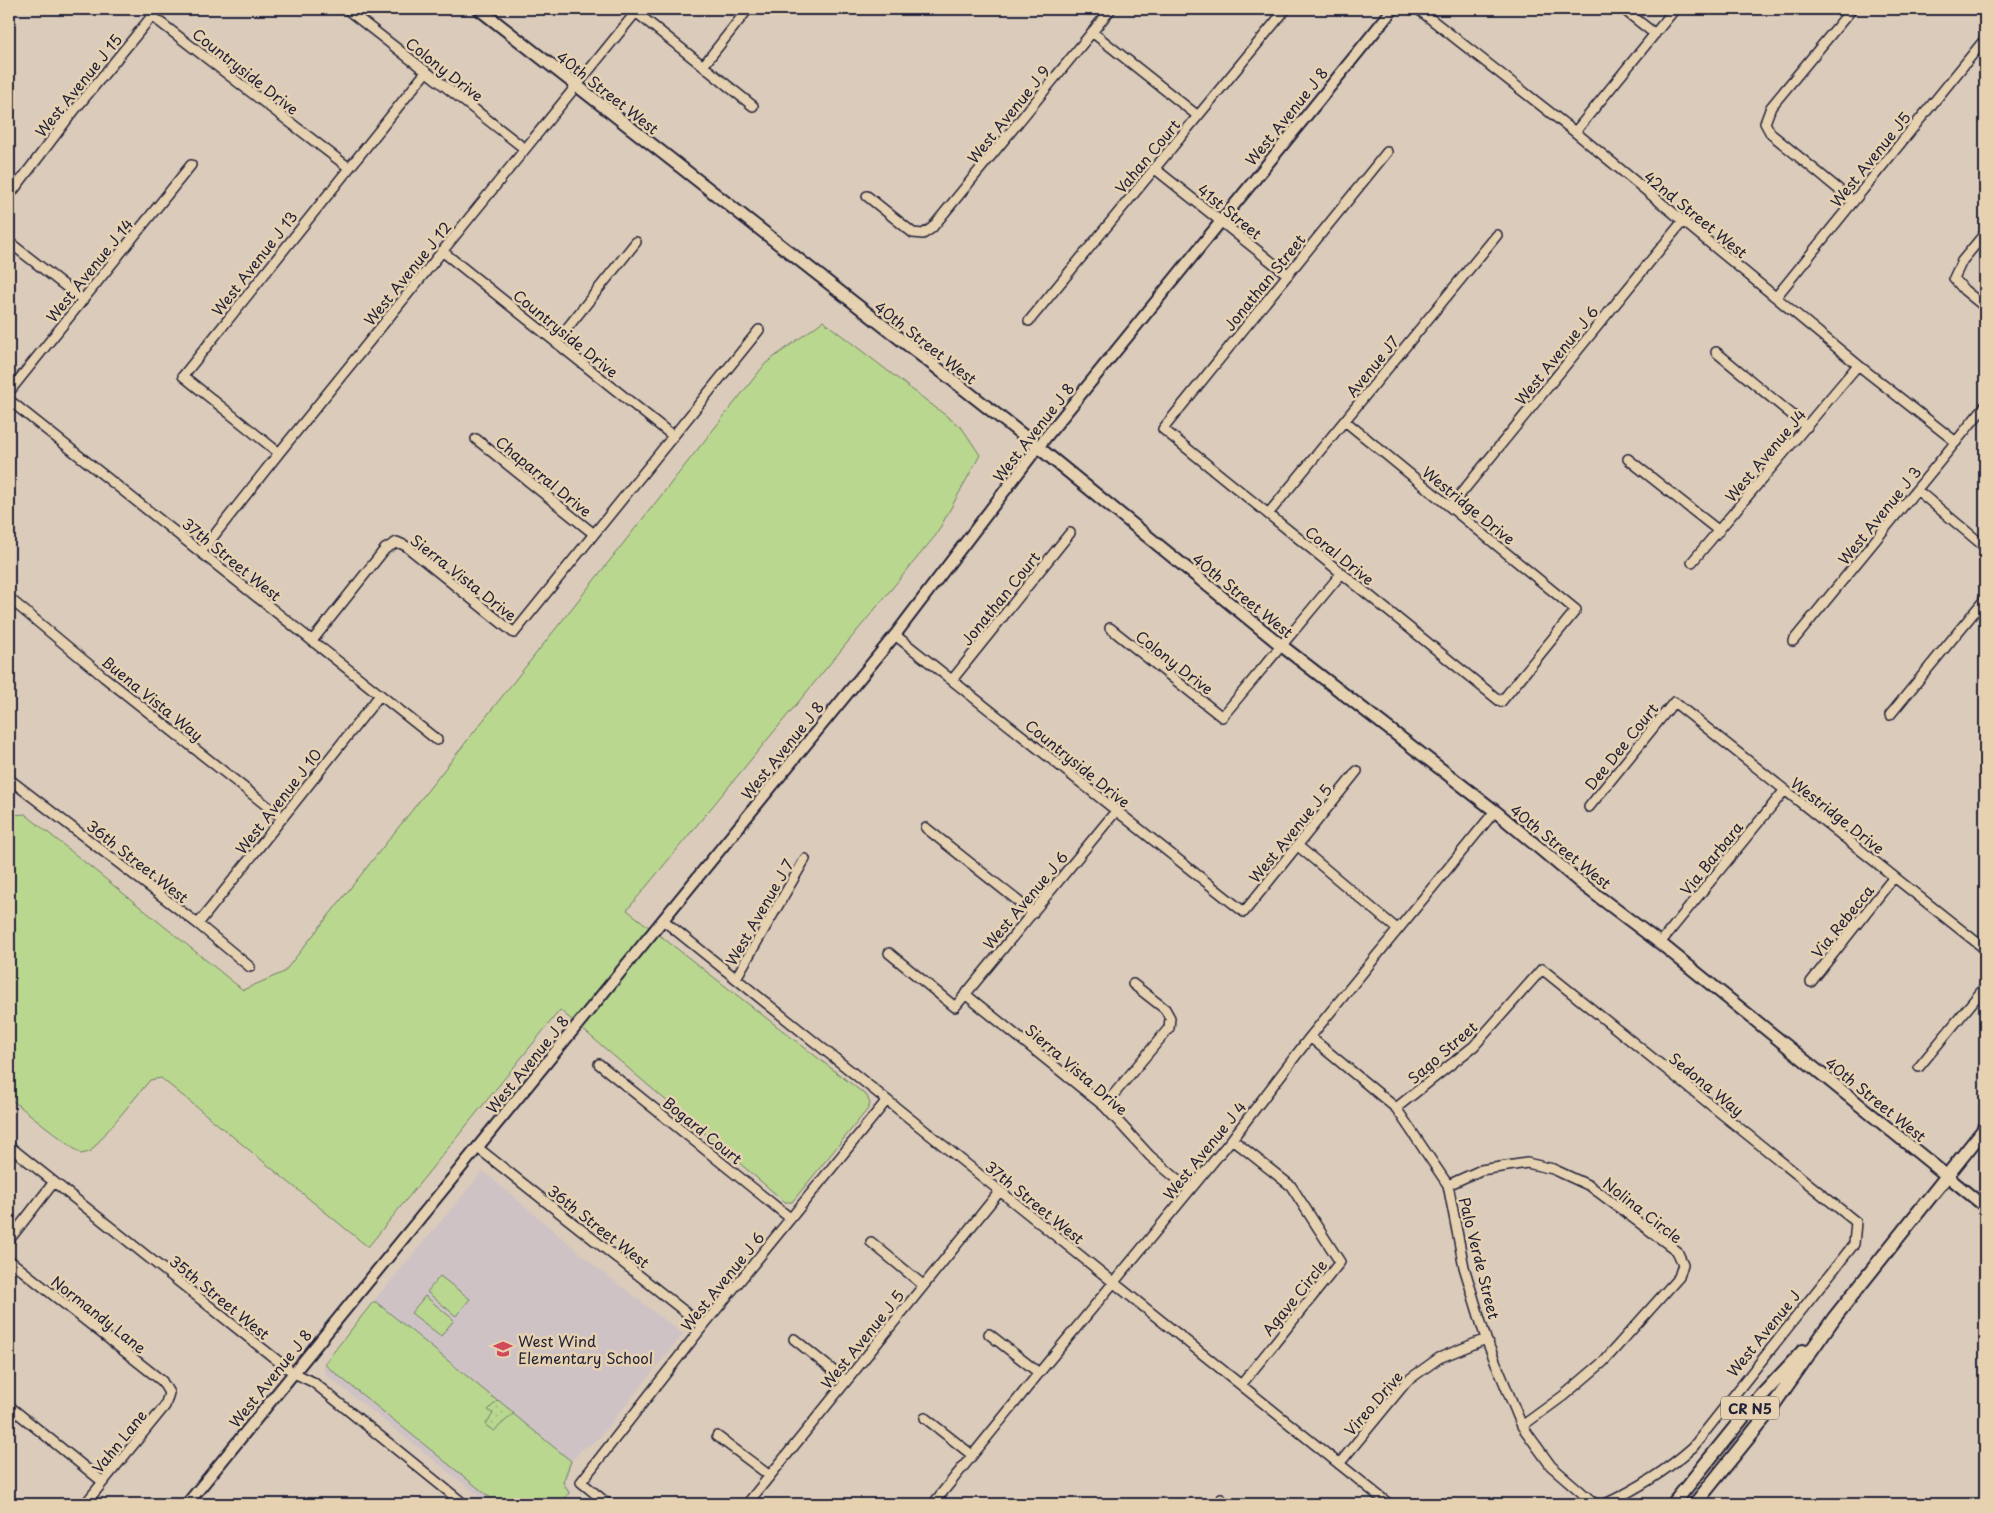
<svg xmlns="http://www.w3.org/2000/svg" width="1994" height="1513" viewBox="0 0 1994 1513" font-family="'Playpen Sans',sans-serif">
  <defs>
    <pattern id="park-dots" width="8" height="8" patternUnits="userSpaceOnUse" patternTransform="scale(1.25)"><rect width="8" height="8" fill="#b9d78f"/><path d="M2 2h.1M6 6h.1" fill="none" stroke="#9fb87c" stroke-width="1.8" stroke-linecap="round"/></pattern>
  </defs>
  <rect width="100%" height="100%" fill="#dbcbba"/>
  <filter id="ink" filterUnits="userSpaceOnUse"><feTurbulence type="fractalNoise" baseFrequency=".02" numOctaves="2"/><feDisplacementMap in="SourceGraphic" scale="10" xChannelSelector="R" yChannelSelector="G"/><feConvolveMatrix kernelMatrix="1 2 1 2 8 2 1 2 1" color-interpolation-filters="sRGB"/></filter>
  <g filter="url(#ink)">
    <path fill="#cec2c5" d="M483,1171L601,1271L683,1334L598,1439L580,1451L572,1461L565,1484L572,1492L562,1504H489L324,1373V1364L373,1302Z"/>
    <path fill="#b9d78f" stroke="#6e7c65" d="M823,321L962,428L980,455L936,535L627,910L867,1096L870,1104L867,1110L792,1202H785L560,1010L368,1247L161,1078L150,1080L90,1152L81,1154L9,1098V817L11,815L25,814L243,990L284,972L766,363Z
      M440,1276L470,1299L456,1316L427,1292Z
      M425,1296L454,1320L441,1336L411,1313Z
      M373,1302H376L571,1461L563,1482L569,1493L560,1504H498L324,1364Z"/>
    <path fill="url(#park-dots)" stroke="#6e7c65" d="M498,1400L514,1413L494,1431L485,1425L493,1414L488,1410Z"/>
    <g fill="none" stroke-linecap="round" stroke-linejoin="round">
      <g stroke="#22223b" stroke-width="12">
        <path id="minor" d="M632,9L753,106
          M1418,9L1575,132L1858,365L1956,442
          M1623,9L1655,34
          M1852,9L1771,107L1765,123L1771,134L1853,201
          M349,11L525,149
          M1092,32L1198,116
          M703,66L748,9
          M1575,132L1675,9
          M1154,168L1288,275
          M9,196L69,117L152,16L348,167
          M867,196L913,233L923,234L932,228L1111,9
          M1985,233L1962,261L1954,278L1964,290L1985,307
          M9,242L83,300
          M442,251L673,436
          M1776,297L1985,39
          M1029,321L1286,9
          M556,342L636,242
          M1716,352L1807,427
          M9,392L191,165
          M9,400L437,740
          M1345,421L1576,610L1501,702L1163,429L1387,152
          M476,439L594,534
          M279,453L183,376L426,72
          M1628,459L1719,531
          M1917,490L1985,547
          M1450,507L1683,221
          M1268,514L1497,235
          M201,552L279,453L636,12
          M1692,562L1858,365
          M9,598L104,677L281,817
          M1110,628L1222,717L1341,574
          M895,635L1244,912L1357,771
          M312,641L385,549L397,542L406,546L514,633L759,330
          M1793,641L1985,406
          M952,680L1070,533
          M1890,715L1985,599
          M9,779L198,924L250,967
          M1589,807L1674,702L1985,949
          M926,828L1033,913
          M1298,846L1397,929
          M663,920L1389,1504
          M198,924L380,695
          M1660,943L1784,791
          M889,953L955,1007L1116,811
          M736,978L805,859
          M1811,982L1894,877
          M965,994L1104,1106L1150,1156L1190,1190
          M1310,1037L1396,1108L1448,1185L1464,1267L1486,1339L1522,1426L1551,1466L1595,1504
          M599,1064L790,1218
          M1919,1067L1985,987
          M1104,1106L1169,1028L1170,1018L1165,1009L1133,984
          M1396,1108L1474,1046L1542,969L1856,1222L1854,1244L1693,1447C1666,1471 1637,1489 1605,1504
          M1232,1139L1291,1186L1340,1262L1241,1385
          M9,1146L278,1361L294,1373L313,1382L464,1504
          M478,1148L703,1326
          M1448,1185L1481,1170L1527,1163L1553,1169L1590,1186L1677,1251L1683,1264L1679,1277L1603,1362L1563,1396L1522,1426
          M9,1240L54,1182
          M871,1242L923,1285
          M9,1260L162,1381L169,1393L165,1406L85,1504
          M989,1334L1039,1373
          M794,1339L846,1381
          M9,1406L103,1482
          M925,1418L972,1455
          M717,1436L770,1476
          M1339,1464L1407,1381L1439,1358L1486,1339
          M608,1504L581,1482L703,1326L887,1100
          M747,1504L1000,1191
          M933,1504L1039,1373L1232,1139L1310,1037L1495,811
          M1217,1504L1221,1499"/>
      </g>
      <g stroke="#22223b" stroke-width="14">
        <path id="tertiary" d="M1947,1176L1985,1207
          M187,1504L895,635L1038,447L1393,9"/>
      </g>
      <g stroke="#22223b" stroke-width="15">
        <path id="secondary" d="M479,9L1038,447L1282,646L1495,811L1582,884L1660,943L1947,1176"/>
      </g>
      <g stroke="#22223b" stroke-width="16">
        <path id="primary" d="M1673,1504L1753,1405L1803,1351
          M1695,1504L1765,1417L1834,1318L1985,1128"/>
      </g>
      <use href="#minor" stroke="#e6d2b1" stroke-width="9"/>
      <use href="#tertiary" stroke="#e6d2b1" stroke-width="10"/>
      <use href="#secondary" stroke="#e6d2b1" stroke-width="11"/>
      <use href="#primary" stroke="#e6d2b1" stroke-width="12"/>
    </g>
  </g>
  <defs>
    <g id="school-bare" transform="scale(1.5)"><path d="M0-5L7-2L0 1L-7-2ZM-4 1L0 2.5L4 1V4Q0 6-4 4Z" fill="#d1495b" stroke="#e6d2b1" stroke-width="2.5" paint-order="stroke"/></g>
  </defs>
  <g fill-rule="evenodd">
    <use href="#school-bare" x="503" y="1349"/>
  </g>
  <g text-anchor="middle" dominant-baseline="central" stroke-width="5" stroke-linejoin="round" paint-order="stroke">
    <rect fill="#e6d2b1" stroke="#5d575e" stroke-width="1" x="1721" y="1396.5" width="58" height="23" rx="4"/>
    <g font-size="14" font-weight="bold" fill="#22223b">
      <text x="1750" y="1408">CR N5</text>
    </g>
    <g font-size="15" fill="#22223b" stroke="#e6d2b1">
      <text transform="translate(445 69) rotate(38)">Colony Drive</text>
      <text transform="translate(246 71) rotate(38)">Countryside Drive</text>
      <text transform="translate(78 85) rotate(-51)">West Avenue J 15</text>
      <text transform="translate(608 92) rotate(38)">40th Street West</text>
      <text transform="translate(1008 114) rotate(-51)">West Avenue J 9</text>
      <text transform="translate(1286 116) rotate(-51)">West Avenue J 8</text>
      <text transform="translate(1147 156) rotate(-50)">Vahan Court</text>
      <text transform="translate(1870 159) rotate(-51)">West Avenue J5</text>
      <text transform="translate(1230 211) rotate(39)">41st Street</text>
      <text transform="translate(1696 214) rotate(39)">42nd Street West</text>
      <text transform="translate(254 263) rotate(-52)">West Avenue J 13</text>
      <text transform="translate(89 270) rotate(-51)">West Avenue J 14</text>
      <text transform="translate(407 273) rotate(-51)">West Avenue J 12</text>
      <text transform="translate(1264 282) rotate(-51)">Jonathan Street</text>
      <text transform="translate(566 333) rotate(39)">Countryside Drive</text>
      <text transform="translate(926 342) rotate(38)">40th Street West</text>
      <text transform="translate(1556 355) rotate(-51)">West Avenue J 6</text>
      <text transform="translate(1372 366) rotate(-51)">Avenue J7</text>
      <text transform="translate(1033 432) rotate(-52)">West Avenue J 8</text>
      <text transform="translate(1765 455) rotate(-50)">West Avenue J4</text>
      <text transform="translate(544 476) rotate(39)">Chaparral Drive</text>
      <text transform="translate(1469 505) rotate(39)">Westridge Drive</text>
      <text transform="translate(1879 515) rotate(-51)">West Avenue J 3</text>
      <text transform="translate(1340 555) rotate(39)">Coral Drive</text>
      <text transform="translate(232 559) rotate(39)">37th Street West</text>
      <text transform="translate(464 577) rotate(38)">Sierra Vista Drive</text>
      <text transform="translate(1243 595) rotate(39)">40th Street West</text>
      <text transform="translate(1000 598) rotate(-51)">Jonathan Court</text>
      <text transform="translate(1175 662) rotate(38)">Colony Drive</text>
      <text transform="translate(153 698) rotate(39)">Buena Vista Way</text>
      <text transform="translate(1621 746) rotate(-51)">Dee Dee Court</text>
      <text transform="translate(782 750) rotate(-51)">West Avenue J 8</text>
      <text transform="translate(1078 763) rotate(39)">Countryside Drive</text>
      <text transform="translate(278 801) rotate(-52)">West Avenue J 10</text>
      <text transform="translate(1838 815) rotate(38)">Westridge Drive</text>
      <text transform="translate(1290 833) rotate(-51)">West Avenue J 5</text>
      <text transform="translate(1561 846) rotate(39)">40th Street West</text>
      <text transform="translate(1711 858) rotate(-51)">Via Barbara</text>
      <text transform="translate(138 861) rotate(38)">36th Street West</text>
      <text transform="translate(1025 900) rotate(-50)">West Avenue J 6</text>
      <text transform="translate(759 912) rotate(-60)">West Avenue J 7</text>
      <text transform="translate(1842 921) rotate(-51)">Via Rebecca</text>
      <text transform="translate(1442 1052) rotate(-41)">Sago Street</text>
      <text transform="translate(527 1064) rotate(-51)">West Avenue J 8</text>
      <text transform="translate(1077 1069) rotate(41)">Sierra Vista Drive</text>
      <text transform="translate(1707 1084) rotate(39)">Sedona Way</text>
      <text transform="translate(1876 1099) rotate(39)">40th Street West</text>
      <text transform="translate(703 1130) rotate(39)">Bogard Court</text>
      <text transform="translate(1204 1150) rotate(-51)">West Avenue J 4</text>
      <text transform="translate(1035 1202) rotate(39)">37th Street West</text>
      <text transform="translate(1643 1210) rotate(38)">Nolina Circle</text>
      <text transform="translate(599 1226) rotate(38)">36th Street West</text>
      <text transform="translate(1480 1258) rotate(76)">Palo Verde Street</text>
      <text transform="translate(722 1281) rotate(-51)">West Avenue J 6</text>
      <text transform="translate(220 1297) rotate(39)">35th Street West</text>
      <text transform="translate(1294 1297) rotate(-51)">Agave Circle</text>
      <text transform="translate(99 1314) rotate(38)">Normandy Lane</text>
      <text transform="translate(1763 1333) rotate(-51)">West Avenue J</text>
      <text transform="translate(862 1339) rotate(-51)">West Avenue J 5</text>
      <text transform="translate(270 1378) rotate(-51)">West Avenue J 8</text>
      <text transform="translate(1373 1403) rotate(-49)">Vireo Drive</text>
      <text transform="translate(119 1441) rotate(-51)">Vahn Lane</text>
    </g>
    <g font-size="15" fill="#22223b" stroke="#e6d2b1" text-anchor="start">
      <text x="518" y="1340">West Wind<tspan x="518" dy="17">Elementary School</tspan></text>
    </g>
  </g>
  <rect width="1994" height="1513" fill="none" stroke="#e6d2b1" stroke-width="30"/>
  <rect x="15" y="15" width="1964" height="1483" fill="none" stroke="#22223b" stroke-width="2" filter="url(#ink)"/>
</svg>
